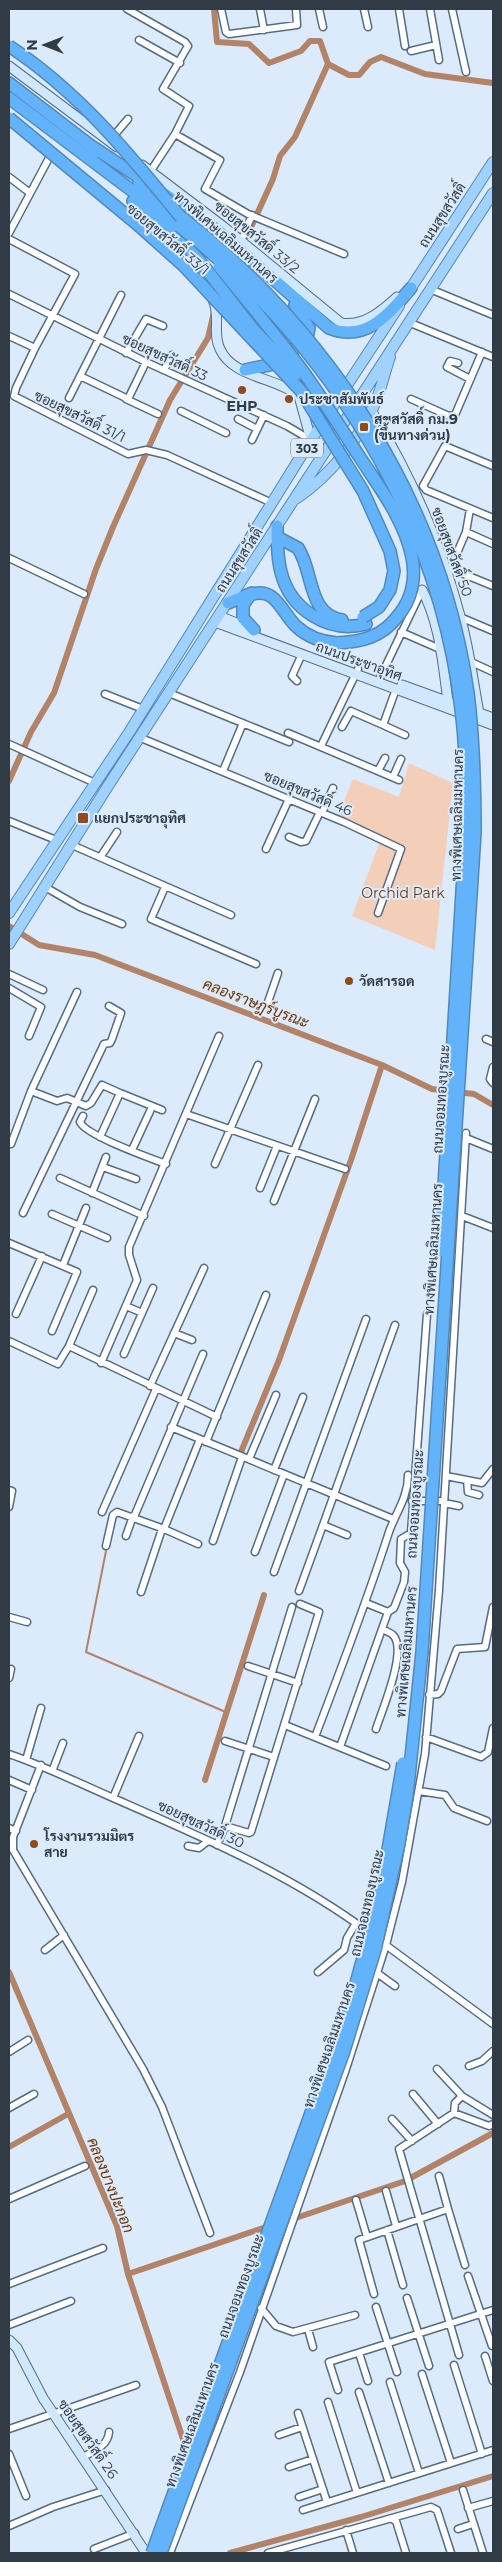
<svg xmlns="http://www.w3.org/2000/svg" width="502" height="2562" viewBox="0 0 502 2562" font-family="Montserrat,Sarabun,sans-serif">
  <rect width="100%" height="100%" fill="#dbebfb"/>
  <path fill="#f3ceb8" d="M409,763L453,783L435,950L352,916L382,836L338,816L353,779L399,797Z"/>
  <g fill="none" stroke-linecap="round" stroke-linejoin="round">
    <path stroke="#b28367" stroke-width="2" d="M106,1551L86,1652L228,1713"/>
    <path stroke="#b28367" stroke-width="6" d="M214,9L217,42L249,44L269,63L301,51L310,41H320L328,64
      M328,64L349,75H359L370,62L381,57L425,74L493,83
      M247,236L273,179L280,156L295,137L328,64
      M9,781L31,732L54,693L96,569L113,527L170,400L208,338L214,312
      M9,926L39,945L95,955L382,1065L432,1089L474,1094L493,1105
      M241,1452L279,1360L351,1160L382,1065
      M205,1780L264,1595
      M9,1972L117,2226L128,2274L184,2442
      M9,2147L68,2114
      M281,2223L405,2181L493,2133
      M128,2274L269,2226
      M230,2553L361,2517L493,2476"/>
    <g stroke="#556c82" stroke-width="9">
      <path id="street" d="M127,9L185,42L188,46L163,89L189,106L175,134L220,160L205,189L248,214L344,254
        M221,9L226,32L229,34L297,25L296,9
        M260,9L264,30
        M319,9L323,27
        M364,9L368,27
        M399,9L405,46
        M430,9L439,60
        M452,9L466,72
        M139,40L180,63
        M411,51L436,45
        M111,139L128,119
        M150,172L175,134
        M9,177L30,193
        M9,233L49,158
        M9,239L75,274L35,348L16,388L14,396L128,454L146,450L167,455L272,503
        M241,241L252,215
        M430,289L493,315
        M9,294L146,362L287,426L311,440
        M408,322L493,357
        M9,336L35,348
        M126,353L146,319L163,326
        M458,363L450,361L447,367L470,379
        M164,370L172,355
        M80,376L128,399L146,362
        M69,398L121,295
        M126,399L158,414
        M411,399L449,416L455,415L482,352
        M181,411L226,433
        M238,419L257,429
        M252,440L264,415
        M493,466L445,446L423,486L426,490L493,518
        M466,532L493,544
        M9,558L84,594
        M451,567L466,532L470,509
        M449,568L493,586
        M460,617L493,631
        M401,632L440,649
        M469,661L493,672
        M297,681L292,676L302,654
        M378,682L422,590
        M396,689L383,725L405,735
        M169,693L289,742
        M105,694L143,709
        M342,727L351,711L383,725
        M288,733L399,780
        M141,738L344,822L401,849L378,913
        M9,744L95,783
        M321,746L358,669
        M223,771L243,723
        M378,771L385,758
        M393,777L401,759
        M322,813L333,788
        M9,821L56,840
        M289,837L301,842L306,841L320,812
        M72,845L231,915
        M266,849L289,799
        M101,856L117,832
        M45,887L80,907L122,924
        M165,887L151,919L256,964
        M9,974L43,990
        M9,988L41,1007L29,1036
        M266,1008L278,973
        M486,1039L493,1042
        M493,1067L490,1079L493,1083
        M31,1091L57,1101L67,1098L86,1106L91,1103L102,1085L120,1093
        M186,1114L345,1169
        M83,1116L80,1122C85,1135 150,1158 166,1164
        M100,1137L120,1093L162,1110
        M466,1138L493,1149
        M11,1144L31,1091L77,992
        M132,1150L152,1107
        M215,1164L258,1065
        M103,1167L136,1179
        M60,1178L144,1216
        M260,1188L277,1146
        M92,1193L106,1157
        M274,1201L315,1099
        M23,1213L104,1044L110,1043L112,1039L121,1013L109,1006
        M52,1214L107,1238
        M462,1216L493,1228
        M9,1243L77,1272L52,1331
        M63,1265L86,1208
        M126,1306L142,1313
        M16,1314L42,1256
        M174,1333L192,1340
        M9,1341L58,1364L69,1346L93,1290
        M69,1346L217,1417
        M124,1354L153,1288
        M101,1363L137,1280L129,1255V1247L219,1036
        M150,1386L204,1268
        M171,1427L393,1519
        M206,1442L266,1295
        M249,1459L276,1395
        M274,1470L303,1397
        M446,1476L482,1483L493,1469
        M467,1480L468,1492L479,1495
        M9,1490L12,1491L9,1507
        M412,1501H444
        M444,1503L459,1506
        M102,1512L156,1389
        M134,1517L203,1354
        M347,1535L323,1525L395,1325
        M126,1536L133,1516
        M213,1541L242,1457
        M198,1544L164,1529L200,1439
        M106,1546L113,1515L117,1512L164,1529
        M255,1552L284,1474
        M274,1572L366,1319
        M299,1591L323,1525
        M141,1592L162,1529
        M388,1612L394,1608L404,1582L405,1572L400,1563L401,1539L411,1533L427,1314
        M9,1617L27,1622
        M248,1666L298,1683
        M9,1678L11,1669
        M429,1695L438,1694L441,1691L457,1649L485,1647L493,1607
        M285,1725L386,1766
        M376,1729C382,1710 408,1650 393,1635C390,1632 385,1631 382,1629
        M315,1737C341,1669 367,1601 389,1532C396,1512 408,1498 408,1475
        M426,1737L481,1757L488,1752L493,1728
        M225,1741L274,1757
        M340,1747L388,1612L366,1603
        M9,1754C47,1767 83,1785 120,1801C207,1839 295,1877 371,1934
        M26,1760L41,1708
        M41,1765L13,1837V1850L143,2069L162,2107L210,2233
        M53,1769L63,1743
        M9,1780L32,1790
        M419,1791L445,1795L454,1808L487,1821
        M113,1798L139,1736
        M225,1826L249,1833L251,1832L319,1612L300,1604
        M9,1828L16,1831
        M217,1845L225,1826L292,1607
        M188,1846L199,1848L208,1841
        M383,1943L493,2024
        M45,1950L64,1935
        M318,1972L344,1950L347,1938L356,1923
        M377,1973L395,1986
        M9,2052L28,2040
        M469,2066L482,2061L493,2051
        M437,2069L462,2096L493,2115
        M413,2094L438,2124
        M9,2108L34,2094
        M454,2113L455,2103L462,2096
        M392,2119L412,2141
        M386,2191L396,2226
        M9,2199L85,2166
        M356,2200L367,2237
        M448,2209L465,2265
        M387,2230L403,2285
        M468,2276L492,2346
        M9,2284L103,2248
        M374,2294L359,2240L448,2209L439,2176
        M407,2298L429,2366
        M376,2307L397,2372
        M261,2308L276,2326L293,2332L355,2315
        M9,2325L71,2301
        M308,2329L313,2347
        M359,2353L368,2381
        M459,2355L399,2149L454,2113L489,2126L493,2124
        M485,2356L493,2381
        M454,2365L482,2454
        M422,2374L451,2463
        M390,2382L419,2473
        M338,2390L329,2362L493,2310
        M359,2392L389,2483
        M328,2402L357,2493
        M298,2413L327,2502
        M9,2429L136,2385
        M279,2435L302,2427
        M9,2454L26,2496
        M83,2457C94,2451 108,2446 109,2432
        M289,2467L313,2459
        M463,2490L483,2553
        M299,2497L323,2489
        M468,2508L493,2501
        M303,2510L493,2450
        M392,2519L396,2521L406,2553
        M9,2526L53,2507L106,2490
        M458,2529L473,2524
        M346,2530L353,2553
        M94,2549L135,2533
        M170,2553L240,2372L345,2072L386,1945L402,1882L425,1754L439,1590L466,1133
        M268,2553L431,2507L437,2510L451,2553"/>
    </g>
    <g stroke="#556c82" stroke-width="11">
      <path id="secondary" d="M9,66L117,147
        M142,165L224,227L341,323C363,327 382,311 397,297
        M213,300C221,316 212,334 220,349C233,378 276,377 299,396L311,440
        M371,410C410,474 441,543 460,616C469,648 473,681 479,713
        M422,590C440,622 443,666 448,701
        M219,616L254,630
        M215,622L493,725
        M402,685L493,718
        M9,2340L17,2348L43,2398L146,2553"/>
    </g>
    <g stroke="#5289bc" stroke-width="12">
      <path id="primary" d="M407,294L493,162
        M297,498C330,476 361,437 376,401C382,386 385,371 390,357
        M9,913L130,731L311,440L399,306
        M9,944L106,789L493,193"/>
    </g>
    <g stroke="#5289bc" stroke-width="14">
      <path id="highway" d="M9,83L99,152
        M9,98L179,226
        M93,147L213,226L329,328C366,343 389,314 411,288
        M139,183L169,207
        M133,201L177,236L199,260
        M245,370L274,364L307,339L309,328L295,305
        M277,526C277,541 277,557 281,572C290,609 328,634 366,624
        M277,537L298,548C314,572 307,614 342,620
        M228,603L252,593
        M254,630L243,618V605L250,595C276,585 282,614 297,627C309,638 322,642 337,643"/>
    </g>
    <use href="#street" stroke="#fff" stroke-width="6"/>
    <use href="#secondary" stroke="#d0e8fe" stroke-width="9"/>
    <use href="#primary" stroke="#a1d1fd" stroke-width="10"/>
    <use href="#highway" stroke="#63b3fb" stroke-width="11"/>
    <g stroke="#5289bc" stroke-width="14" stroke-linecap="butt">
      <path id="highway-bridge" d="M9,46C82,94 133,159 188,226
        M9,118L137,224L184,266L301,391L363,491L390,551L394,571L390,590L379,607L363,617
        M179,226C330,345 438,516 461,709C466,748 466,787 466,826L440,1251
        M199,260L253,329L296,374
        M219,266C247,301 276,335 302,370C322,398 340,427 359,456C379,487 404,519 412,557C416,578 412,600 397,617C382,637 361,642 337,643
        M152,2553L350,2005L380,1896L403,1763
        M161,2553L344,2051L375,1950L398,1848L407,1796L422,1652L475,833C475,786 474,740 468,693C441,504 333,336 184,219"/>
    </g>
    <use href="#highway-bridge" stroke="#63b3fb" stroke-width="11"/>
  </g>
  <g fill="#8e4b1b" stroke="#dbebfb" stroke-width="2">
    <circle cx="242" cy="390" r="5"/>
    <circle cx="289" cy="399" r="5"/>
    <rect x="359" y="422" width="10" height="10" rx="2.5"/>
    <rect x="77" y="812" width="12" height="12" rx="2.5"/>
    <circle cx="349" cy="981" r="5"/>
    <circle cx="34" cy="1844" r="5"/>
  </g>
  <g text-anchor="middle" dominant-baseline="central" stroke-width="4" stroke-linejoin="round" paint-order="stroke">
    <rect fill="#dbebfb" stroke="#64707c" stroke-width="1" x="291" y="438.5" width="32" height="19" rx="4"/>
    <g font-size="12" font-weight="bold" fill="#313b46">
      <text x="307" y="448">303</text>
    </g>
    <g font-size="14" fill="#313b46" stroke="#dbebfb">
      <text transform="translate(442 215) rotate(-57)">ถนนสุขสวัสดิ์</text>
      <text transform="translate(226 237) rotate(41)">ทางพิเศษเฉลิมมหานคร</text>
      <text transform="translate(257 237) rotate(39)">ซอยสุขสวัสดิ์ 33/2</text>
      <text transform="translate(168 239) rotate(40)">ซอยสุขสวัสดิ์ 33/1</text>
      <text transform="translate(165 357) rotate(25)">ซอยสุขสวัสดิ์ 33</text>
      <text transform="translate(80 416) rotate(26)">ซอยสุขสวัสดิ์ 31/1</text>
      <text transform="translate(452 552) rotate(70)">ซอยสุขสวัสดิ์ 50</text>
      <text transform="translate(239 560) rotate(-57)">ถนนสุขสวัสดิ์</text>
      <text transform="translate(359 661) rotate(20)">ถนนประชาอุทิศ</text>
      <text transform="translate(308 793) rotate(23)">ซอยสุขสวัสดิ์ 46</text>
      <text transform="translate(457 815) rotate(-89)">ทางพิเศษเฉลิมมหานคร</text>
      <text transform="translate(441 1099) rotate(-86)">ถนนจอมทองบูรณะ</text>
      <text transform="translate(433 1249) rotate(-86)">ทางพิเศษเฉลิมมหานคร</text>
      <text transform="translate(415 1504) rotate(-86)">ถนนจอมทองบูรณะ</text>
      <text transform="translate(406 1652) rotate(-85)">ทางพิเศษเฉลิมมหานคร</text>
      <text transform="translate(201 1824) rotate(25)">ซอยสุขสวัสดิ์ 30</text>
      <text transform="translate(367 1903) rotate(-77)">ถนนจอมทองบูรณะ</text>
      <text transform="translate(329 2045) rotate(-71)">ทางพิเศษเฉลิมมหานคร</text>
      <text transform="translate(241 2286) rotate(-70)">ถนนจอมทองบูรณะ</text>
      <text transform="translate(192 2425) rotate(-70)">ทางพิเศษเฉลิมมหานคร</text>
      <text transform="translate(88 2439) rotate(55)">ซอยสุขสวัสดิ์ 26</text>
    </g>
    <g font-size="14" font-weight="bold" fill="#313b46" stroke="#dbebfb" text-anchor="start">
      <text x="299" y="399">ประชาสัมพันธ์</text>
      <text x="242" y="406" text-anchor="middle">EHP</text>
      <text x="374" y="419">สุขสวัสดิ์ กม.9<tspan x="374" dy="16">(ขึ้นทางด่วน)</tspan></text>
      <text x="94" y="818">แยกประชาอุทิศ</text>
      <text x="359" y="981">วัดสารอด</text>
      <text x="44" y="1836">โรงงานรวมมิตร<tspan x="44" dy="16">สาย</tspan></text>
    </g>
    <g font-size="14" fill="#723707" stroke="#dbebfb">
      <text x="403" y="893">Orchid Park</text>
    </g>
    <g font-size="15" font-style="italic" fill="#6e3301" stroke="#dbebfb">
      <text transform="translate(256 1003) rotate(21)">คลองราษฎร์บูรณะ</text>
      <text transform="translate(111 2185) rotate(68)">คลองบางปะกอก</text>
    </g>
  </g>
  <rect width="502" height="2562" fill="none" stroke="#313b46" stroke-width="20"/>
  <g transform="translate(45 45) rotate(270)" stroke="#dbebfb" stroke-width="4" paint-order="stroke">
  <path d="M0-4L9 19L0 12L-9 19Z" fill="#313b46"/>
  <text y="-8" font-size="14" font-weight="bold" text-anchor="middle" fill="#313b46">N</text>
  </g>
</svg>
